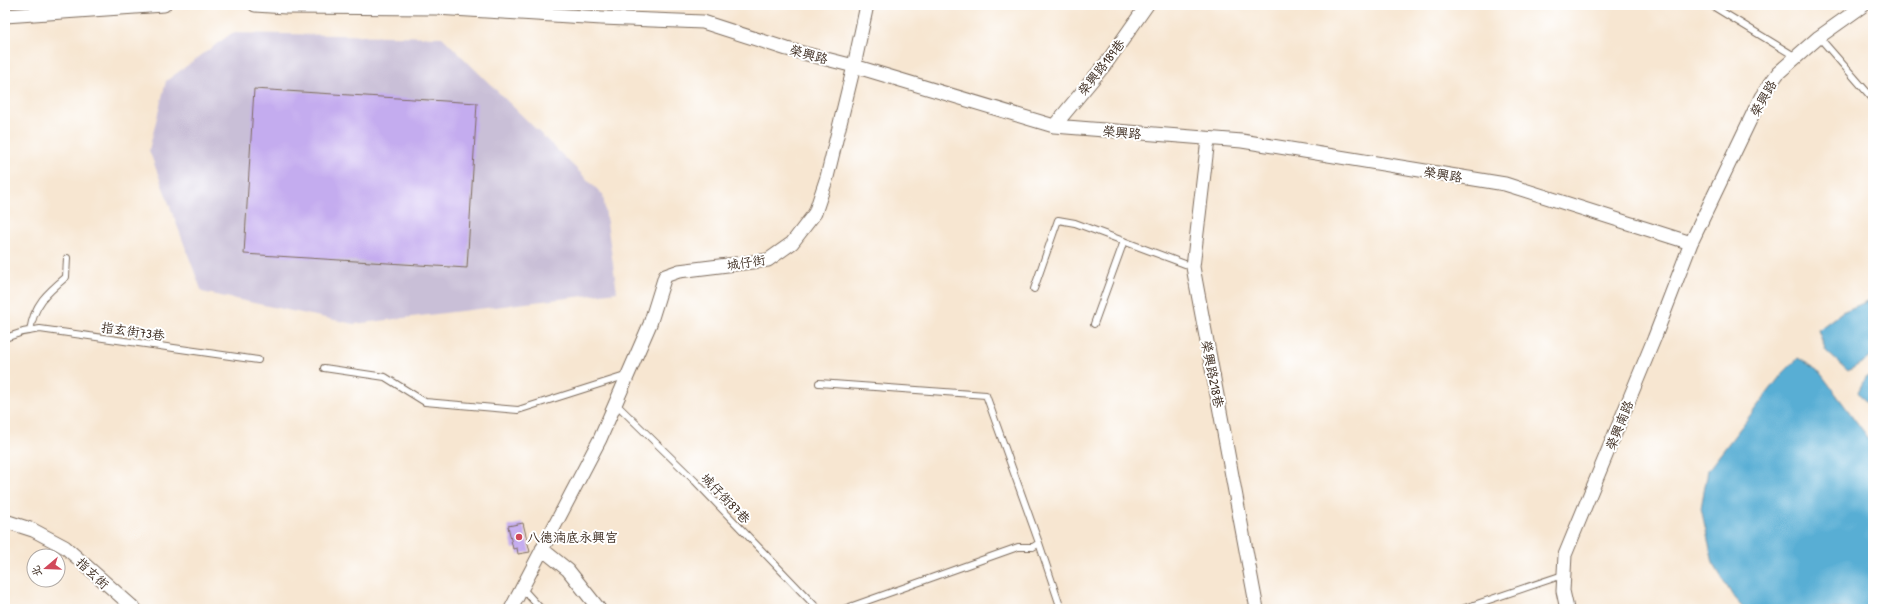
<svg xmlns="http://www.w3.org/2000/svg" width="1878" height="614" viewBox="0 0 1878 614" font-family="'Patrick Hand','LXGW WenKai TC',sans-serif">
  <rect width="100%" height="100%" fill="#fff"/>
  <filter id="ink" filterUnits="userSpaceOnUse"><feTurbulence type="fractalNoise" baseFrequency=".025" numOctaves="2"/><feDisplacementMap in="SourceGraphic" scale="8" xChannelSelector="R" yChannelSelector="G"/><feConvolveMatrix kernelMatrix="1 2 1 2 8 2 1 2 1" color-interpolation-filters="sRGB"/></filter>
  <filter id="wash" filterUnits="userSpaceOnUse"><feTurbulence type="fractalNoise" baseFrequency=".012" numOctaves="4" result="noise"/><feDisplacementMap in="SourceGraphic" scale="16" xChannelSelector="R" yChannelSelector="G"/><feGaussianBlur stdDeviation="0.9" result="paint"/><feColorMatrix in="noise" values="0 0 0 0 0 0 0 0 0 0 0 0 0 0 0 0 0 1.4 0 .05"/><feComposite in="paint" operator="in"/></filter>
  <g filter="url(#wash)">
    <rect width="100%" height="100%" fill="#f7e6d1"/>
    <path fill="#c9bfd7" d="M232,33L442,37L603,195L617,292L354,324L202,292L149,150L166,81Z"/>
    <path fill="#58aed4" stroke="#4a6c79" d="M1873,299V356L1848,371L1826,351L1818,330L1842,312Z
      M1798,358L1818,370L1873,444V609H1744L1734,598L1713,563L1701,508L1708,470L1782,374Z
      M1873,373V412L1858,392L1865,378Z"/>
    <g id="blocks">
      <path fill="#c4acef" d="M254,89L477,103L467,268L244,254Z
        M523,523L530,552L518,554L517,548L513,549L508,526Z"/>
    </g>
  </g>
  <g filter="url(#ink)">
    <use href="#blocks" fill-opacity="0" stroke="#7d6c5d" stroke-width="1"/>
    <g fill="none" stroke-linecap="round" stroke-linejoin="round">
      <g stroke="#7d6c5d" stroke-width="8">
        <path id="lane" d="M1711,5L1796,57
          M1819,37L1873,99
          M1034,289L1058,220L1075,223L1193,267
          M1094,324L1124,241
          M30,331C34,304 47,293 66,277L67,258
          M5,338L23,332L40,329L258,360
          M324,368L385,377L425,402L518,410L628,375
          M819,383L986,395L1039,543
          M615,403L695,481L818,609
          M522,588L541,609
          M844,609L1018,547H1033L1039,543L1061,609
          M1462,609L1563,575"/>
      </g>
      <g stroke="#7d6c5d" stroke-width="15">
        <path id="street" d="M255,5L286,7L436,8L602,18L703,22L787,49L854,66L1054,126L1242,141L1505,184L1691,243
          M5,16L164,5
          M1054,126L1107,62L1147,5
          M1208,139L1193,267L1257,609
          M5,521L33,530L65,547L135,609
          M542,549L568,570L599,609
          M511,609L600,439L650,324L665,276L679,271L768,260L792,243L815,213L827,177L854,66L867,5
          M1567,609L1563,591L1565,555L1654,339L1691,243L1761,97L1778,73L1819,37L1864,5"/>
      </g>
      <use href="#lane" stroke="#fff" stroke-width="6"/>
      <use href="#street" stroke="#fff" stroke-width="13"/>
    </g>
  </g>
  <circle fill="#d1495b" stroke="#fff" stroke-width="1.5" cx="519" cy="537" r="4"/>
  <g text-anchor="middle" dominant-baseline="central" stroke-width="4" stroke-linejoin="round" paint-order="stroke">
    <g font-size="13" fill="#3b2a1e" stroke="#fff">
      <text transform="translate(809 54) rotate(15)">榮興路</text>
      <text transform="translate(1101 67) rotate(-52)">榮興路189巷</text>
      <text transform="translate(1763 98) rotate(-60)">榮興路</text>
      <text transform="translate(1122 132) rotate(5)">榮興路</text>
      <text transform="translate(1443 174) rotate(9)">榮興路</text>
      <text transform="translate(746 262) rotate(-9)">城仔街</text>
      <text transform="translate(133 331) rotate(8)">指玄街73巷</text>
      <text transform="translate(1213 374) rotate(79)">榮興路218巷</text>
      <text transform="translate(1619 425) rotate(-68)">榮興南路</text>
      <text transform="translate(726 498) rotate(46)">城仔街87巷</text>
      <text transform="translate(93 573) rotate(43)">指玄街</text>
    </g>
    <g font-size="13" fill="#3b2a1e" stroke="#fff" text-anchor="start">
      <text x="527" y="537">八德湳底永興宮</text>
    </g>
  </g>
  <rect width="1878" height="614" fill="none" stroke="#fff" stroke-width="20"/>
  <g transform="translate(46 568) rotate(251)"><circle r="19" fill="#ffffff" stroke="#b1aaa5"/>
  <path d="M0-3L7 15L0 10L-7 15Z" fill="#d1495b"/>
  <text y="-6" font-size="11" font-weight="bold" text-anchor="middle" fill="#3b2a1e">北</text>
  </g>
</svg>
